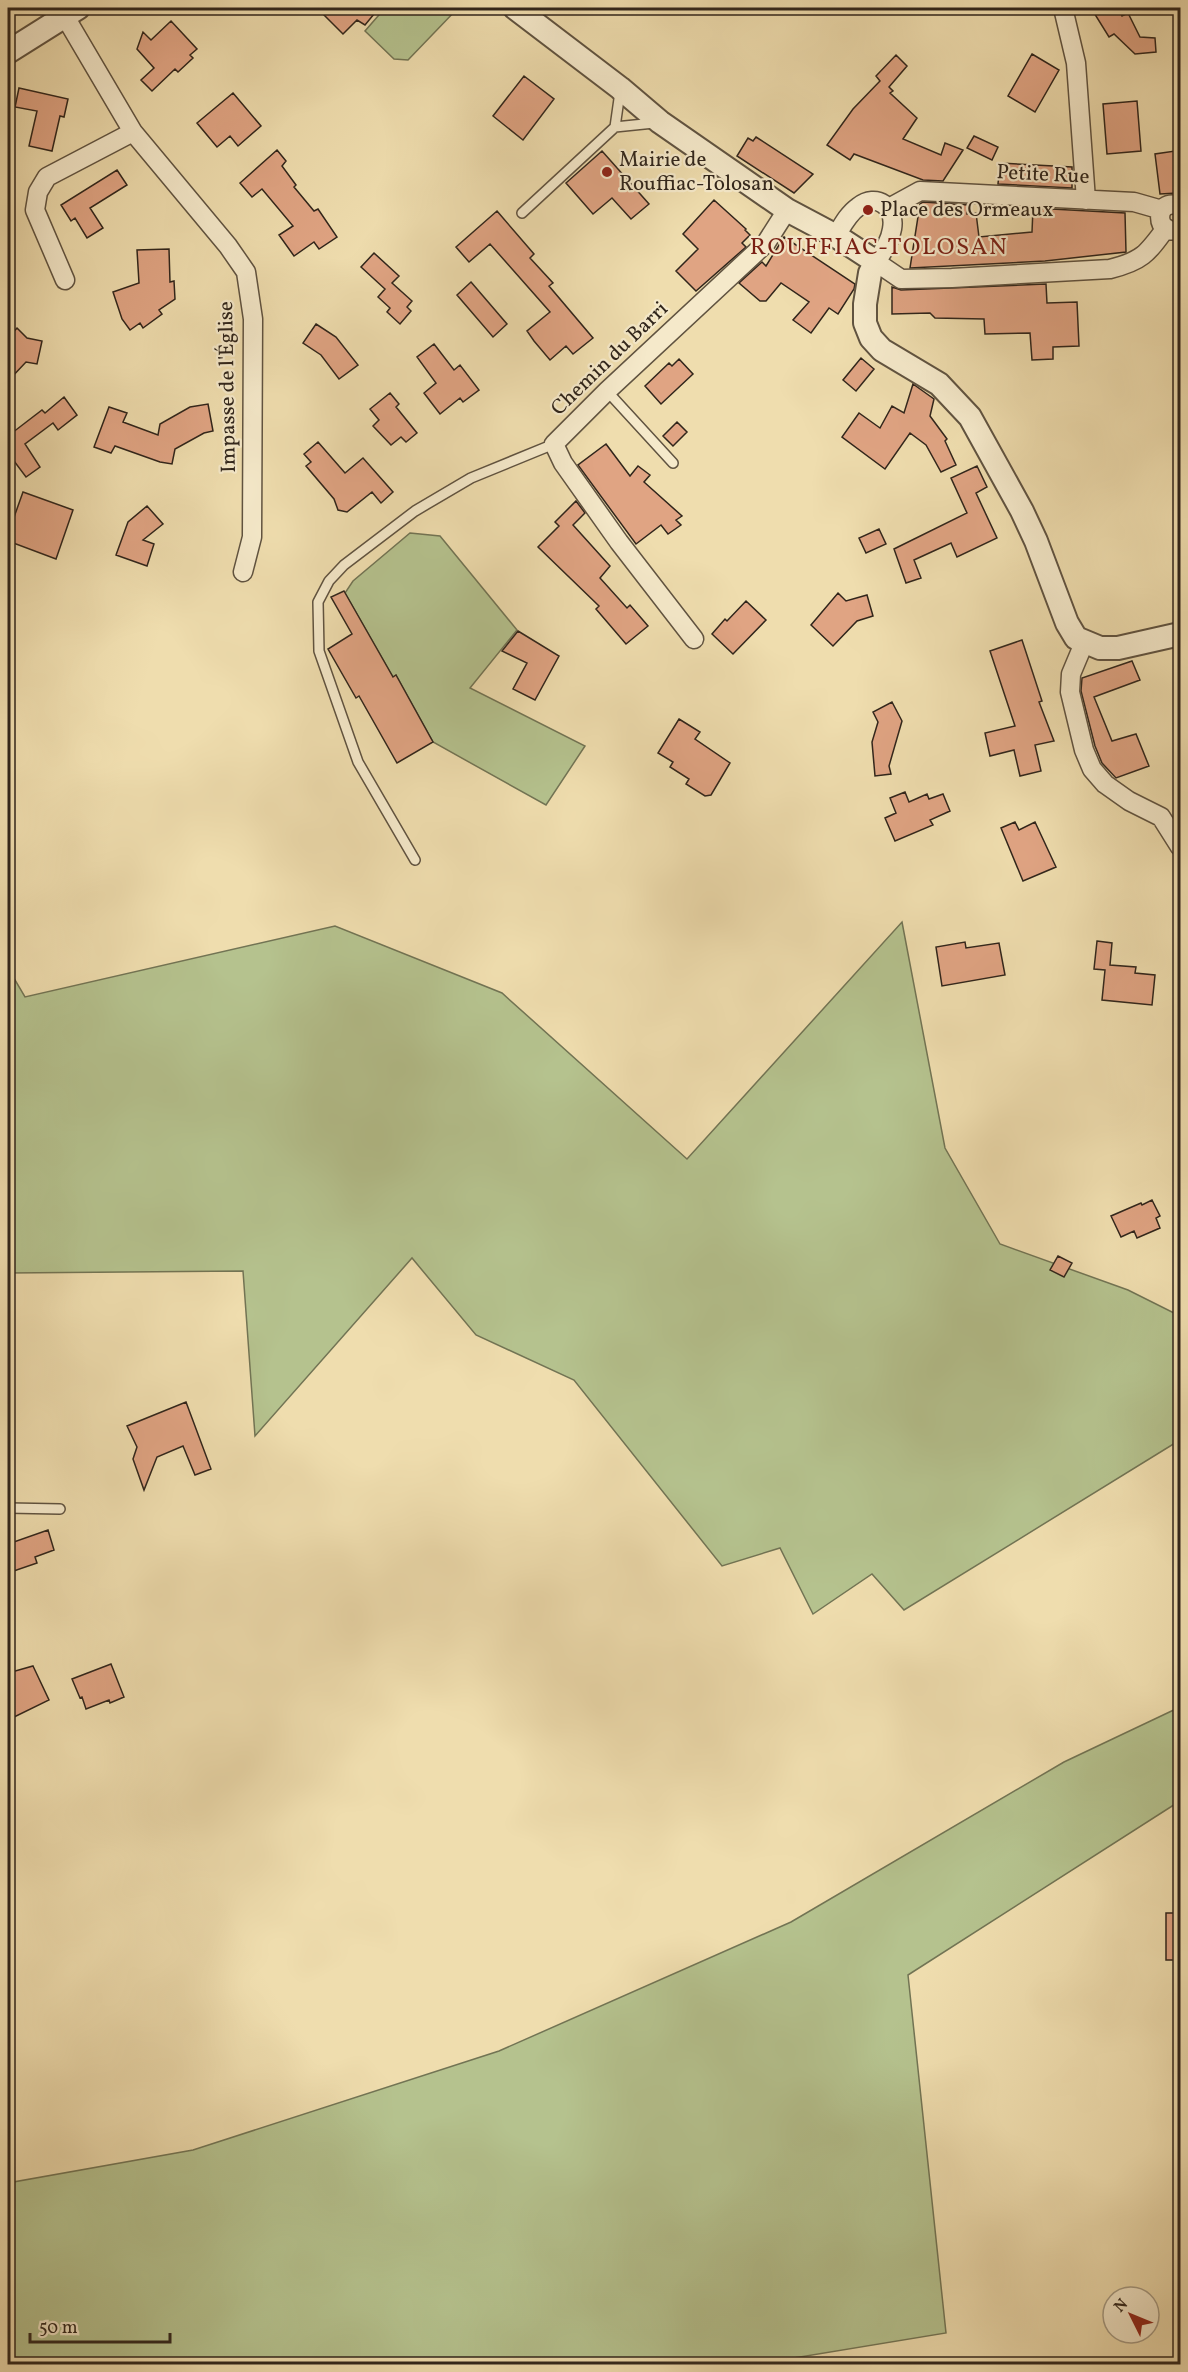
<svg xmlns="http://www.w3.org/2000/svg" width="1188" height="2372" viewBox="0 0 1188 2372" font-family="Vollkorn,serif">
  <rect width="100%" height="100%" fill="#efddae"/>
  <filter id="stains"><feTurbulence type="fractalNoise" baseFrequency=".00333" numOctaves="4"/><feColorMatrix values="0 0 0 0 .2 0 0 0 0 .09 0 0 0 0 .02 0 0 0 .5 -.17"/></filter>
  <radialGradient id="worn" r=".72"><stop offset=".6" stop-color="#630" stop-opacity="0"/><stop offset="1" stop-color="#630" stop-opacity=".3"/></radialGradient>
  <path fill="#b5c28e" stroke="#727454" stroke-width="1.5" d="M385,8H458L408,60L394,59L365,31Z
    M410,533L440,536L517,630L470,688L585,746L546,805L433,742L396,675L393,677L345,593L353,581Z
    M902,922L945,1148L1000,1244L1128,1290L1180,1316V1440L904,1610L872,1574L813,1614L780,1548L722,1566L574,1380L476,1335L412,1258L255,1436L243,1271L8,1273V968L25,997L335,926L502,993L687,1159Z
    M1180,1707V1801L908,1975L946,2333L758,2364H8V2183L193,2150L499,2051L791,1922L1064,1762Z"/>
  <path fill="#e0a483" stroke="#30251b" stroke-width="1.5" d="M317,8H379L365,25L357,20L343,34Z
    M1091,8H1118L1122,16L1128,13L1140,37L1155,38L1156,52L1135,54L1114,34L1109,37Z
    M171,21L197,49L190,55L193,58L178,72L175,69L152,91L141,80L154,68L137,49L143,32L151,40Z
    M1032,54L1059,70L1035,112L1008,96Z
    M896,55L907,66L889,87L893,91L890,93L917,118L903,139L941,155L945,143L963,150L943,181L923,180L854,154L850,160L827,145L853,109L880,81L876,76Z
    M524,76L554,99L523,140L493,116Z
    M19,88L68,99L64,117L60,116L52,151L29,146L37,111L15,107Z
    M233,93L261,126L238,146L230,136L217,147L197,123Z
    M1137,101L1141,151L1107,154L1103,104Z
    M974,136L998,147L992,160L967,148Z
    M756,137L813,174L794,193L737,156L748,138L753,141Z
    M277,150L286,161L282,166L296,185L294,187L314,211L318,209L337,237L319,249L314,242L294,256L279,235L293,226L262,189L252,197L240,183Z
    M602,151L649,204L631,219L612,198L593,214L566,183Z
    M1175,151L1177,193L1160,194L1155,154Z
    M1000,163L1072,167V188L998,184Z
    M117,170L127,185L90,208L103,228L87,238L75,218L71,221L61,205Z
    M714,200L746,229L745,230L750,235L742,243L746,247L696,291L676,271L698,249L683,234Z
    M923,202L968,205L967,214L976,213L979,237L1032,232L1033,208L1125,213L1126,252L1045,261L910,268L920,204Z
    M497,211L534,254L530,258L553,283L549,286L593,338L573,354L566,346L550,360L534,341L527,331L550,312L490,244L469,262L456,247Z
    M784,237L855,284L854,289L838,314L829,308L811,333L793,320L809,302L781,283L766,301H760L739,283L762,262L766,266Z
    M169,249L170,282L174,281L175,299L159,310L162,314L143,328L140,323L130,330L122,319L113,292L139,283L137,250Z
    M374,253L399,276L392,283L412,301L407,307L411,311L400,324L387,312L390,308L378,297L385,289L361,267Z
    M471,282L507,324L493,337L457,295Z
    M1046,284L1047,303L1077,302L1079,346L1053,347V359L1032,360L1030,333L985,334L984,319L935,318L930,313L892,314V287L901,290Z
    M316,324L336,337L358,365L339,379L321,355L303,343Z
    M17,328L27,338L42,341L37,364L26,362L8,381V338Z
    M434,344L454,370L460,365L479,390L463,402L460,398L440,414L424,393L436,383L417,357Z
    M861,358L874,369L856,391L843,380Z
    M679,359L693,374L661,404L645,386L669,363L672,366Z
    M913,384L934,399L930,416L947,439L945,441L956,465L941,472L926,445L910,433L885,469L842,437L859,413L880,428L892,406L904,413Z
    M390,393L399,404L396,407L417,433L406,442L401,437L391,445L373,426L379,420L370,409Z
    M64,397L77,415L58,430L53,423L25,444L40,467L26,477L8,453V436L42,410L45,413Z
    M208,404L213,431L204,433L175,449L172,464L160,462L115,446L111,453L94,447L109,407L127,413L123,422L158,435L160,424L190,407Z
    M677,422L687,432L673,446L663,436Z
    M318,442L345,473L363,458L393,492L381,503L372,492L347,512L338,510L334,499L306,466L311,462L304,454Z
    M606,444L630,476L638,466L650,475L644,482L682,516L676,520L681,525L668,534L661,525L636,544L578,465Z
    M977,466L987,487L976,493L997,538L957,557L951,543L914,560L921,578L906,583L894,549L967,513L951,478Z
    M23,492L73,510L56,559L8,541V534Z
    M576,501L585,513L573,525L610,566L600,578L627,608L630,605L648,626L626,644L596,609L599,606L538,547L559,526L555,522Z
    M147,506L163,524L143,540L154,544L147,566L116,555L128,522Z
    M879,529L886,544L866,553L859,538Z
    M344,591L393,677L396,675L433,742L397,763L359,696L356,698L328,649L352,634L331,597Z
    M838,593L846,601L867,595L873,616L857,621L833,646L811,625Z
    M746,601L766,620L733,654L712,634L725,619L727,621Z
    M518,631L559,656L535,700L513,689L527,663L502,651Z
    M1022,640L1042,701L1039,702L1054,741L1035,745L1041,771L1020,776L1014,750L990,756L985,733L1015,726L990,651Z
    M1132,661L1140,680L1094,697L1112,741L1136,734L1149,766L1116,778L1102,763L1095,746L1081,691L1082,678Z
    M892,702L902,721L889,766L891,774L875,776L872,742L878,722L873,712Z
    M679,719L700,732L695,739L730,763L711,795L705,796L686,784L689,779L670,767L673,762L658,753Z
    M905,792L909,802L927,794L929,799L943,794L950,811L930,820L933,825L895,841L885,818L896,813L890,798Z
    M1015,822L1019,830L1035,822L1056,867L1023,881L1001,828Z
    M1097,941L1112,943L1110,965L1136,967L1135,973L1155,975L1152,1005L1102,1000L1105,970L1094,969Z
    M965,942L966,948L999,943L1005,975L942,986L936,947Z
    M1152,1200L1160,1216L1156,1218L1160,1228L1137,1238L1134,1231L1121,1237L1111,1216L1141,1203L1142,1205Z
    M1058,1256L1072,1263L1064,1277L1050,1270Z
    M186,1402L211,1469L195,1475L183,1446L157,1457L144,1490L133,1459L137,1447L127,1426Z
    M48,1530L54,1550L35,1557L37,1563L8,1573V1544Z
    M111,1664L124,1697L110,1703L109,1700L86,1709L82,1697L80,1698L72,1679Z
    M33,1666L49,1700L8,1720V1673Z
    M1166,1913H1180V1960H1166Z"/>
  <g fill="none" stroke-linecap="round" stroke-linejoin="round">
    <g stroke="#605340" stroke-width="12">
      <path id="service" d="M535,23L540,8
        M615,127L654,123
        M522,213L615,127L620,92
        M607,391L673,463
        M415,860L358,762L319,651L318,602L329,581L344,565L415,511L471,478L554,444
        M8,1508L60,1509
        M987,2363V2364"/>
    </g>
    <g stroke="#605340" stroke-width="21">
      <path id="minor" d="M60,8L133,132L228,246L246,272L253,319L252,537L243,572
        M1063,8L1076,63L1086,200
        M1180,206C1153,196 1154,239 1180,229
        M889,208L920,191L1134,202L1162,210
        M836,236C842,226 848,214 858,207C877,192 896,207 892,229C890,242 883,251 876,262L901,279L952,278L1110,269C1142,261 1147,254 1166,228
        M65,280L35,210L38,192L47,177L133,132
        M694,639L619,542L563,463L554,444L607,391L766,243L787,210
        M1084,643L1071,674L1070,692L1084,750L1092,769L1105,784L1129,801L1161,817L1180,847"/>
    </g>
    <g stroke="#605340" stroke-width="26">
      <path id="tertiary" d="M515,8L620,88L660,122L787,210L836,236L876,262L870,273L865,304V323L871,338L882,350L939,384L970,417L1022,511L1036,541L1067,623L1076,638L1100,648H1118L1180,634
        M8,52L78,8"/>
    </g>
    <use href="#service" stroke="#f5e9ca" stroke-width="9"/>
    <use href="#minor" stroke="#f5e9ca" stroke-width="18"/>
    <use href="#tertiary" stroke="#f5e9ca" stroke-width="22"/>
  </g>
  <g fill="#8f2418" stroke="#f5e9ca" stroke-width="2">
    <circle cx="607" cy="172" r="6"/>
    <circle cx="868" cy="210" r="6"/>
  </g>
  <g text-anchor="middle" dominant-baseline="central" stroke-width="4.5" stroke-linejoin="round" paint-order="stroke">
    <g font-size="21" fill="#30251b" stroke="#f5e9ca" text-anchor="start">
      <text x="619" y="160">Mairie de<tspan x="619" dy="24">Rouffiac-Tolosan</tspan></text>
      <text x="880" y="210">Place des Ormeaux</text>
    </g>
    <g font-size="21" fill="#30251b" stroke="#f5e9ca">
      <text transform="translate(1043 175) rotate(3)">Petite Rue</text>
      <text transform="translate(610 359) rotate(-44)">Chemin du Barri</text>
      <text transform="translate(228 387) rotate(-91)">Impasse de l'Église</text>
    </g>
    <g font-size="24" letter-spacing="1.5" fill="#7a1f14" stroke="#f5e9ca">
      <text x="879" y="248">ROUFFIAC-TOLOSAN</text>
    </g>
  </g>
  <rect width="1188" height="2372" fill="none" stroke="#efddae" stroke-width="30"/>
  <rect x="9" y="9" width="1170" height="2354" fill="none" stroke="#30251b" stroke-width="3"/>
  <rect x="15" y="15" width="1158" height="2342" fill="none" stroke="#30251b" stroke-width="1.5"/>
  <g transform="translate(1131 2315) rotate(313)"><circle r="28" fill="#f5e9ca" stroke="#a69b84" stroke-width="1.5"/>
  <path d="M0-4.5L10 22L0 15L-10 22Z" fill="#8f2418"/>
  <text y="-9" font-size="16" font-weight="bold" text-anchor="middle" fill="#30251b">N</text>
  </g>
  <path d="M30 2333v9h140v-9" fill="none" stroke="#30251b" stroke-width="3"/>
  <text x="39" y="2333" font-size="18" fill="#30251b" stroke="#f5e9ca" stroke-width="4.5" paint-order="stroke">50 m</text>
  <rect width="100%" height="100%" filter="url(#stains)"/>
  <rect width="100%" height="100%" fill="url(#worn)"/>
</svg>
